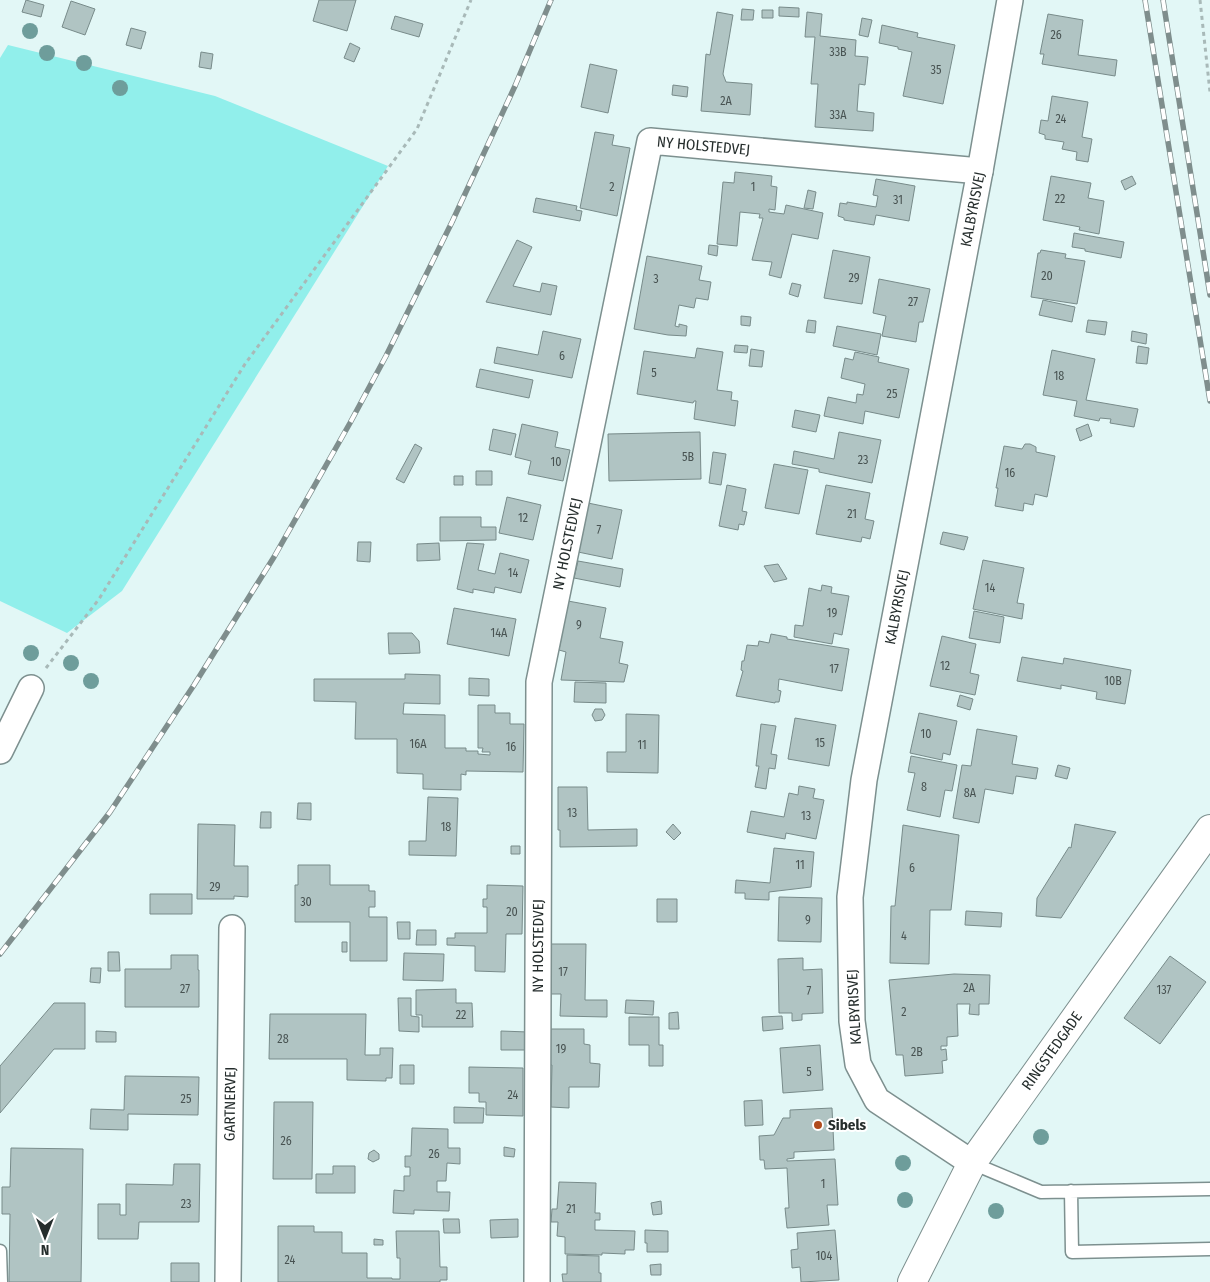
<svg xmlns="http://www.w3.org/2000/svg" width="1210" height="1282" viewBox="0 0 1210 1282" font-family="'Fira Sans Condensed',sans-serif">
  <rect width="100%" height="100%" fill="#e2f7f6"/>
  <path fill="#91efeb" d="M8,45L215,96L388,166L122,591L67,633L0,601V58Z"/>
  <path fill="#b0c4c3" stroke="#788b8a" d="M26,0L44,5L41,17L22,12Z
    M319,0H356L347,31L313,21Z
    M71,1L95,9L85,35L62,27Z
    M779,7L799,8V17L779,16Z
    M742,9L754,10L753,20H741Z
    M762,10H773V18H762Z
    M717,12L733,15L723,74L726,82L752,84L750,115L701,111L706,54L710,55Z
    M807,12L822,14L820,36L856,40L855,56L868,57L865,85L859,84L857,111L874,113L873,131L815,127L818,84H811L815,37H805Z
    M1048,14L1083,20L1078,55L1117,60L1115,76L1042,64L1044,54H1040Z
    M395,16L423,24L419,37L391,29Z
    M862,18L872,20L868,37L859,35Z
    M882,25L918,33L917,37L955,45L943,104L903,96L912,52L898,49V47L879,43Z
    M131,28L146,32L141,49L126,45Z
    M350,43L360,48L354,62L344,58Z
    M201,52L213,54L211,69L199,67Z
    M590,64L617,70L608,113L581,107Z
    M673,85L688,87L687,97L672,95Z
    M1052,96L1088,102L1082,137L1092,139L1088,162L1076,160L1077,152L1062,149L1064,142L1045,139V135L1039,133L1041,120L1048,121Z
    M595,132L614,135L612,145L630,148L617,216L580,208Z
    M735,172L772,176L771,186L777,187L775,210L769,209V212L784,214L786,205L823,213L818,239L792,234L781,278L769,275L772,262L752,260L763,218H759L760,214L740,212L737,246L717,244L723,182L734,183Z
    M1051,176L1091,183L1088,198L1104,201L1099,234L1079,230L1080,227L1043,220Z
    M1132,176L1136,184L1125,190L1121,181Z
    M876,179L915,186L909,221L876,215L874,225L844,220V218L838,216L840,203L847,204V202L876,207L878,196L873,195Z
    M808,190L816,192L813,209L804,208Z
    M536,198L577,206L576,210L582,211L580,221L533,212Z
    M1074,233L1124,242L1121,258L1085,251V249L1072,247Z
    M517,240L532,247L513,286L540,292L542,283L557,286L551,315L486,302Z
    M709,245L718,246L717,256L708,254Z
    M833,250L870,257L862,304L824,298Z
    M1041,250L1066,254L1065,258L1085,261L1077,304L1031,297L1038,253H1040Z
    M647,256L702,266L699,280L711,282L708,300L696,298L694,308L679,305L675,326L679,327V324L687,326L686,336L668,335L634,329Z
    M879,279L930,289L923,322H919L916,342L882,336L886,316L873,313Z
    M792,283L801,285L798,297L789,294Z
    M1043,300L1075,307L1072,322L1039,315Z
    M741,316L751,317L750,326L741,325Z
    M808,320L816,321L815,333L806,332Z
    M1088,320L1107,322L1105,335L1086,332Z
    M837,326L881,334L877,355L833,346Z
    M543,331L581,339L572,378L494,363L497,347L538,355Z
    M1132,331L1147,334L1146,344L1131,341Z
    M735,345L748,346L747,353L734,352Z
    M1138,346L1149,348L1147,364L1136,363Z
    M697,348L723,352L717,390L732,392L731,400L738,401L735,426L694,419L696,401H694L693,403L637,394L644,351L695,358Z
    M751,349L764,351L762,367L749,366Z
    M1052,350L1095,359L1086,400L1138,409L1134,427L1110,423L1111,419L1100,418L1099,421L1074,416L1077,401L1043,395Z
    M855,352L879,357L878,362L909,369L899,418L865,411L863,424L824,416L828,397L856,403L857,394L863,395L865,384L841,378L845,358L853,360Z
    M480,369L533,380L529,398L476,387Z
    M795,410L820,415L816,432L792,427Z
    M522,424L558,432L555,447L570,450L563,481L528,474L531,461L515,457Z
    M1088,424L1092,436L1080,441L1076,429Z
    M493,429L516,434L511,455L489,450Z
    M700,432L701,479L609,481L608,434Z
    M839,432L881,440L872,483L819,472V469L792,464L794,451L834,459Z
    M415,444L422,448L404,483L396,479Z
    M1025,444H1030L1036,447V452L1055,456L1047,497L1035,494L1033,505L1024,503L1023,511L995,506L998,488H996L1004,446L1022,449Z
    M713,452L726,454L721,485L709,483Z
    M774,464L808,470L799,514L765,508Z
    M476,471H492V485H476Z
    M454,476H463V485H454Z
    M727,485L746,489L742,511L747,512L744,525L739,524L738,530L719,526Z
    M826,485L870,493L865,519L874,521L870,539L862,537L861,542L816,534Z
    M507,497L541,505L533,540L499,533Z
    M588,503L622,510L612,559L578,552Z
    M440,517H481V527H496V540L440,541Z
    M943,532L968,537L964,550L940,544Z
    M358,542H371L370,562L357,561Z
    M439,543L440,560L417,561V544Z
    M467,543L484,544L478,570L495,574L500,553L529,560L521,593L495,587L494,593L473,589V593L457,589Z
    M983,560L1024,568L1017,603L1024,604L1022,619L973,609Z
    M578,561L623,569L620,587L574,578Z
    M778,564L787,579L774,582L764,566Z
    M822,585L832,587L831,593L849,596L842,635L834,633L832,644L794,637L795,625L803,626L809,588L821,591Z
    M568,601L606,608L600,638L623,642L619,663L628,665L624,682L561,680L566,652L559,650Z
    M454,608L516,619L509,656L447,644Z
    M974,611L1004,617L1000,643L969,638Z
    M388,633H412L419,641L420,653L389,654Z
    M771,634L787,637V639L849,649L842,691L779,679L778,690L781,691L779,702H775V703L736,696L743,671L741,670L742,661H744L747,645L758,646L759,641L769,643Z
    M942,636L976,644L970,673L979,675L975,695L930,686Z
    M1022,657L1063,664L1064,658L1131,670L1125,704L1096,699L1097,692L1061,685V689L1017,681Z
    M405,674L440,675V704L404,703L403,714L445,715V748H466V751H478V754L490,755V752H482L483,748H478V705H495V713H510V724H524L523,772L466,771V775L461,774V790L423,789V774L397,773V739H355L356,702L314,701V679H405Z
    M469,678L489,679V696L469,695Z
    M575,682L606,683V703L574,702Z
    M960,695L973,699L970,710L957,706Z
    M595,709H602L605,715L602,720L595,721L592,715Z
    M919,713L957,721L950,755L943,753L942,760L910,753Z
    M626,714L659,715L658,773L607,772V752H626Z
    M795,718L836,725L829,766L788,759Z
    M761,724L776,726L771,754L777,755L775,769L769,768L766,789L755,787L759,766H756Z
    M977,729L1017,736L1012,764L1038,768L1036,779L1016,776L1013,794L985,789L979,823L953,818L962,765L971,766Z
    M911,756L957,765L952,791L945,790L940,817L907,810L915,773L908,772Z
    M1058,765L1070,768L1067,779L1055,776Z
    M799,786L815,789L813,798L824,800L816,839L786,833L785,839L747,832L751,811L784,817L789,793L798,795Z
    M558,787H587L588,830L637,829V846L560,847V830H558Z
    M428,797L458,798L456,856L409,855V841H426Z
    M298,803H311V820L297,819Z
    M261,812H271V828H260Z
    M198,824L235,825L234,866H248V897L234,896V899H197Z
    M673,824L681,833L674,840L666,832Z
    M1075,824L1116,832L1061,918L1036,916L1037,898L1069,847L1071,848Z
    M903,825L959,835L951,910H930L929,964L890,963L891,906H895Z
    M511,846H520V854H511Z
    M774,848L814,852L811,887L769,892V900L745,899V893H735L736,880L770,883Z
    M298,865H330V885H369V891H375V907H369V917H387V961H350V922H295V885H298Z
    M487,885L523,886L522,934H506L505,972L475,971V946L447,945V938H455V933H487V907H483V899H487Z
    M150,894H192V914H150Z
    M779,897L822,898L821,942L778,941Z
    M657,899H677V922H657Z
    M966,911L1002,913L1001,927L965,925Z
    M397,922H410V939H398Z
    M417,930H436V945H416Z
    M342,942H347V952H342Z
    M549,944H586L585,1000H607V1017L560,1016L561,994H548Z
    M108,952H119L120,971H108Z
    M404,953L444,954L443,981L403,980Z
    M171,955H198V970H199V1007H125V969H171Z
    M1170,956L1206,982L1160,1044L1124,1018Z
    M803,958V970L822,969L823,1013L802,1014V1020L792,1021V1013H779L778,959Z
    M91,968H101L100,983L90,982Z
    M954,974L990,975L989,1004H979V1015L969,1014L970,1004H957L958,1036L947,1037V1046H941V1050L946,1049L947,1060L942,1061L943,1073L905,1076L903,1055H896L889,980Z
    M456,989V1003H472L473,1027H422V1015H416V990Z
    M398,998H411V1016L419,1017V1032L399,1031Z
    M626,1000L654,1001L653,1015L625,1013Z
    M54,1003H85V1049H54L0,1113V1066Z
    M678,1012L679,1029H669V1013Z
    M270,1014H366L365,1055H380V1048H393L392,1078H386V1081L347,1080V1059H269Z
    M782,1016L783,1029L763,1031L762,1017Z
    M629,1017H659V1045H663V1066H649V1045H629Z
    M548,1029H584V1044L590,1045V1063L600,1064L599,1087H569V1108L551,1107L552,1065H548Z
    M96,1031L116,1032V1042H96Z
    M501,1031L528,1032V1050H501Z
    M820,1045L823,1090L783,1093L780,1048Z
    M400,1065H414V1084H400Z
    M469,1067L523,1068V1116L486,1115V1102H479V1093H469Z
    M125,1076L199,1077L198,1115L128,1114V1130L90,1129L91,1109L124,1110Z
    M762,1100L763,1125L745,1126L744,1101Z
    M274,1102H313L312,1179H273Z
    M454,1107L484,1108L483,1123H454Z
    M832,1108L834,1150L794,1152V1158L787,1159V1161L835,1159L838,1205H827L829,1225L787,1228L785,1208H789L787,1168L765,1169L764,1160H760L759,1136L774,1135L783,1118H790V1110Z
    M412,1128L448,1129V1148H460V1164L447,1163L446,1181H437V1192H450L449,1211L414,1210V1214L393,1213L394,1190L404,1191V1176H410V1167H405V1156H411Z
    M504,1147L515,1149L514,1157L504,1156Z
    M11,1148L83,1149L81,1282H9L10,1214H2V1187H10Z
    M374,1150L379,1154V1159L373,1162L368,1159L369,1153Z
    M174,1164H200L199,1222H139L138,1239H98V1204H120V1215H126V1184L173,1185Z
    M333,1166H355V1193H316V1174H333Z
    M559,1182L596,1183L595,1213H600V1220H595V1230L635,1231L634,1250H625V1254L602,1253V1255L565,1254V1237L557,1236L558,1222H551L552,1209H557Z
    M661,1201L662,1214L653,1215L651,1203Z
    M443,1219H459L460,1233H444Z
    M518,1219V1237L491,1238L490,1220Z
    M278,1226H314V1232H342V1253H367V1278H392V1279H400V1258H397L396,1231H439L440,1267H447V1280H440V1282H278Z
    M645,1230L668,1231V1252H647V1243H645Z
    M835,1230L839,1280L801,1282L800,1267L792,1268L791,1250L798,1249L797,1233Z
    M374,1239L383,1240V1245H374Z
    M567,1255L599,1256V1273H601V1282H563L562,1274H567Z
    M171,1263H199V1282H171Z
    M661,1264V1275H651L650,1265Z"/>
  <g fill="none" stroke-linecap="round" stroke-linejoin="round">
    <g stroke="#7d908f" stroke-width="15">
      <path id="lane" d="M972,1163L1041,1192L1210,1189
        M1071,1191L1072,1252L1210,1249
        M0,1251L1,1282"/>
    </g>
    <g stroke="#7d908f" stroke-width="28">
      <g id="street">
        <path d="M0,751L31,688"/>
        <path id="s1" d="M972,1163L877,1100L858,1064L852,1021L850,897L864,780L980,171L1010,0"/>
        <path id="s2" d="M228,1282L232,928"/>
        <path id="s3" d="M537,1282L539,682L650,141L980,171"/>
      </g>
    </g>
    <g stroke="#7d908f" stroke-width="30">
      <g id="secondary">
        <path id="s4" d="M912,1282L972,1163L1210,829"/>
      </g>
    </g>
    <path stroke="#a8b9b8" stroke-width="3" stroke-dasharray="4 4" stroke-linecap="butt" d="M1200,0L1210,92
      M46,668L99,599L245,364L417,129L471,0"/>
    <use href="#lane" stroke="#fff" stroke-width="12"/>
    <use href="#street" stroke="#fff" stroke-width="25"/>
    <use href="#secondary" stroke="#fff" stroke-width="28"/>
    <g stroke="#7f8e8d" stroke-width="5.5">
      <path id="rail" d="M1145,0L1210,401
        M1163,0L1210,295
        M0,954L110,812L194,685L274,557L350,423L386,356L452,222L515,86L551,0"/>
    </g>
    <use href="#rail" stroke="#fff" stroke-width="4" stroke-dasharray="11" stroke-linecap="butt"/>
  </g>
  <g fill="#6e9d9b">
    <circle cx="30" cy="31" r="8"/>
    <circle cx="47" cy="53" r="8"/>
    <circle cx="84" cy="63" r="8"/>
    <circle cx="120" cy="88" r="8"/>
    <circle cx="31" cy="653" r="8"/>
    <circle cx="71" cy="663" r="8"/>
    <circle cx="91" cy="681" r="8"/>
    <circle cx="1041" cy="1137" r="8"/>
    <circle cx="903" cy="1163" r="8"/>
    <circle cx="905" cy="1200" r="8"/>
    <circle cx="996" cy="1211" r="8"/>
  </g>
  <circle fill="#b04b1d" stroke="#fff" stroke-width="2" cx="818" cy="1125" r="5"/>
  <g text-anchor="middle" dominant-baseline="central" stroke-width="4" stroke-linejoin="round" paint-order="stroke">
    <g font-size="12" fill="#485352">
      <text x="1056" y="35">26</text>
      <text x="838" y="52">33B</text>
      <text x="936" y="70">35</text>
      <text x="726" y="101">2A</text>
      <text x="838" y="115">33A</text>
      <text x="1061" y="119">24</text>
      <text x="612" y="187">2</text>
      <text x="753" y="187">1</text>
      <text x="1060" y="199">22</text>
      <text x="898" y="200">31</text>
      <text x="1047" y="276">20</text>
      <text x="854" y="278">29</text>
      <text x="656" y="279">3</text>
      <text x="913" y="302">27</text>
      <text x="562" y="356">6</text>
      <text x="654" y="373">5</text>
      <text x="1059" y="376">18</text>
      <text x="892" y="394">25</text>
      <text x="688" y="457">5B</text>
      <text x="863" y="460">23</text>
      <text x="556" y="462">10</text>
      <text x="1010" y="473">16</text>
      <text x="852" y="514">21</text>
      <text x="523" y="518">12</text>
      <text x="599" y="530">7</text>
      <text x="513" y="573">14</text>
      <text x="990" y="588">14</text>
      <text x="832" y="613">19</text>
      <text x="579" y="625">9</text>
      <text x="499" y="633">14A</text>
      <text x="945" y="666">12</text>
      <text x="834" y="669">17</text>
      <text x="1113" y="681">10B</text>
      <text x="926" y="734">10</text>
      <text x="820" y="743">15</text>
      <text x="418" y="744">16A</text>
      <text x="642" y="745">11</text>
      <text x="511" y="747">16</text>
      <text x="924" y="787">8</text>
      <text x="970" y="793">8A</text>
      <text x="572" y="813">13</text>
      <text x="806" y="816">13</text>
      <text x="446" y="827">18</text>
      <text x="800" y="865">11</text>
      <text x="912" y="868">6</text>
      <text x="215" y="887">29</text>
      <text x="306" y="902">30</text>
      <text x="512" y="912">20</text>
      <text x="808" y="920">9</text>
      <text x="904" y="936">4</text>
      <text x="563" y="972">17</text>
      <text x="969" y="988">2A</text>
      <text x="185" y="989">27</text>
      <text x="1164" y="990">137</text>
      <text x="809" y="991">7</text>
      <text x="904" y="1012">2</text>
      <text x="461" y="1015">22</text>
      <text x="283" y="1039">28</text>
      <text x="561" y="1049">19</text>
      <text x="917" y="1052">2B</text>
      <text x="809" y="1072">5</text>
      <text x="513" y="1095">24</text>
      <text x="186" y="1099">25</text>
      <text x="286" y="1141">26</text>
      <text x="434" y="1154">26</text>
      <text x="823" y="1184">1</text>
      <text x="186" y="1204">23</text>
      <text x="571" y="1209">21</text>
      <text x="824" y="1256">104</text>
      <text x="290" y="1260">24</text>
    </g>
    <g font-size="15" fill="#252d2c" stroke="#fff">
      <text stroke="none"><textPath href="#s3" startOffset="1206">NY HOLSTEDVEJ</textPath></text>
      <text stroke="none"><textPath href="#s1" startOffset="1021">KALBYRISVEJ</textPath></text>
      <text stroke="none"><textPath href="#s3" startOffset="741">NY HOLSTEDVEJ</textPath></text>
      <text stroke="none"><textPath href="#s1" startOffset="616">KALBYRISVEJ</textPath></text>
      <text stroke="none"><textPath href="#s3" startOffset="336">NY HOLSTEDVEJ</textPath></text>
      <text transform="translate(854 1007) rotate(-93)">KALBYRISVEJ</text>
      <text stroke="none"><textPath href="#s4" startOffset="271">RINGSTEDGADE</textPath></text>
      <text stroke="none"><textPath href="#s2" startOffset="178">GARTNERVEJ</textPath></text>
    </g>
    <g font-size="15" font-weight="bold" fill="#252d2c" stroke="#fff" text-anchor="start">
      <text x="828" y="1125">Sibels</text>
    </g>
  </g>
  <g transform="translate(45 1237) rotate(180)" stroke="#ffffff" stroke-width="4" paint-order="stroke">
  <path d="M0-4L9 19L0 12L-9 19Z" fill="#252d2c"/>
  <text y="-8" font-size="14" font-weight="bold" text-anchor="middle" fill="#252d2c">N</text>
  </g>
</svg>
